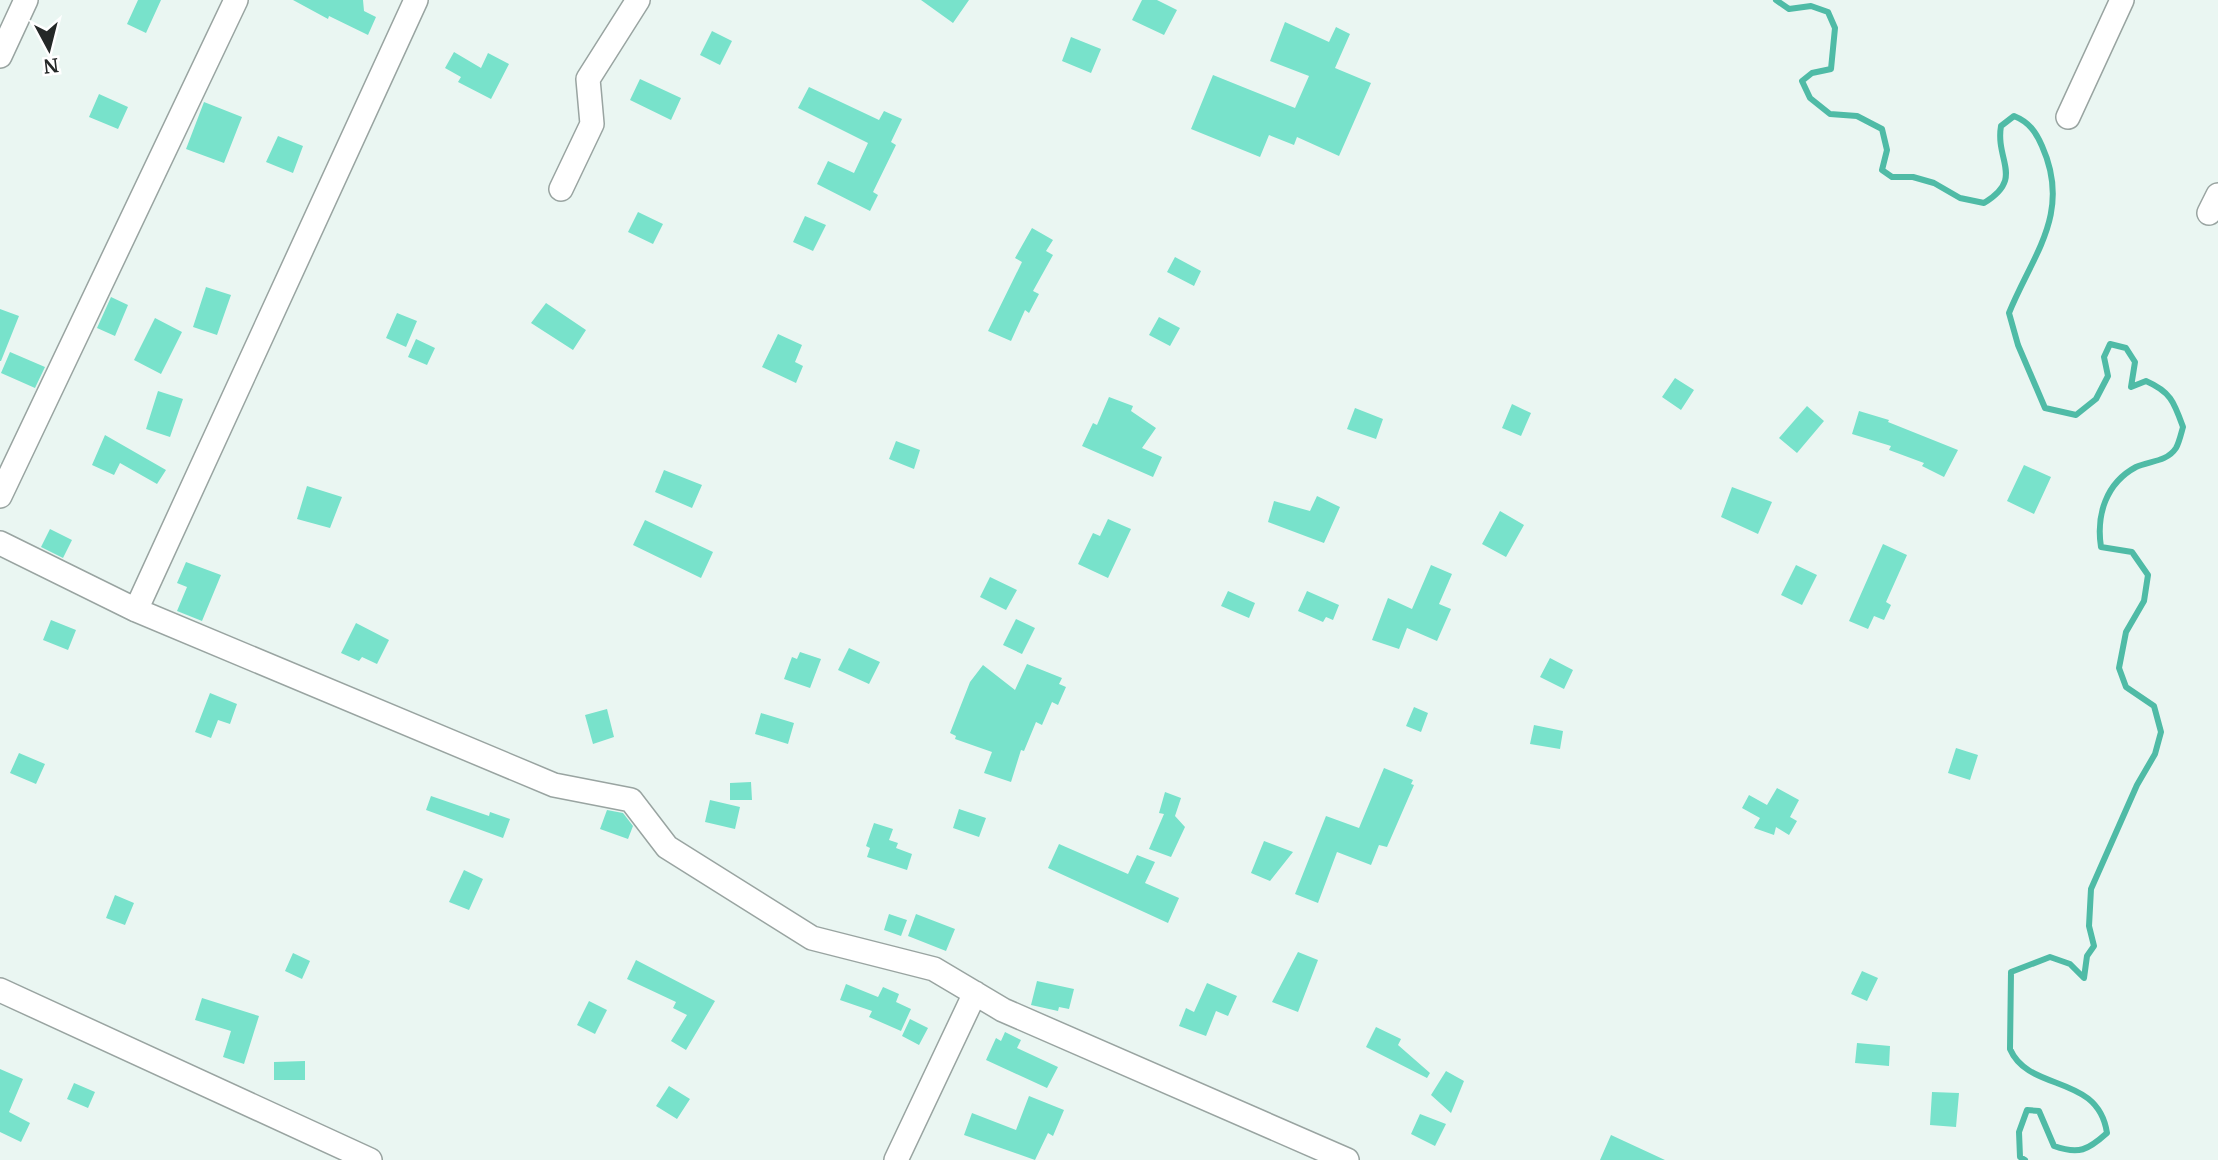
<svg xmlns="http://www.w3.org/2000/svg" width="2218" height="1160" viewBox="0 0 2218 1160" font-family="Merriweather,serif">
  <rect width="100%" height="100%" fill="#eaf6f2"/>
  <g fill="none" stroke-linecap="round" stroke-linejoin="round">
    <path stroke="#4fbba6" stroke-width="6" d="M1776,0L1789,9L1811,6L1828,12L1835,28L1831,69L1812,73L1802,81L1810,98L1830,114L1857,116L1882,129L1887,150L1882,170L1892,177H1913L1934,183L1960,198L1984,203C2025,178 1995,161 2001,126L2014,116C2029,122 2036,132 2042,146C2072,213 2033,254 2009,313L2018,345L2045,408L2076,415L2096,399L2108,376L2104,357L2110,344L2126,348L2135,362L2131,387L2146,381C2171,392 2174,402 2183,427C2181,434 2179,443 2176,448C2167,462 2149,461 2136,467C2106,483 2096,515 2101,547L2132,552L2148,575L2144,601L2126,632L2119,668L2126,687L2154,706L2161,732L2155,754L2137,785L2091,889L2089,926L2094,946L2087,956L2084,978L2070,964L2050,957L2011,972L2010,1049C2029,1093 2098,1073 2107,1133C2088,1150 2079,1155 2054,1146L2039,1111L2027,1110L2019,1132L2020,1157L2025,1160"/>
  </g>
  <path fill="#78e2cb" d="M138,0H161L146,33L127,24Z
    M293,0H363L364,11L376,17L368,35L329,16L328,19Z
    M921,0H969L953,23Z
    M1142,0H1157L1177,10L1164,35L1132,20Z
    M1285,22L1329,42L1336,27L1350,34L1335,68L1371,83L1339,156L1297,137L1294,145L1269,135L1260,157L1191,129L1213,75L1295,108L1309,76L1270,61Z
    M712,31L732,41L720,65L700,55Z
    M1071,37L1101,49L1091,73L1062,61Z
    M454,52L481,68L488,53L509,64L491,99L458,82L461,77L445,68Z
    M640,79L681,98L671,120L630,100Z
    M809,87L879,120L884,111L902,119L891,142L896,145L873,192L878,195L870,211L817,184L828,161L854,173L868,143L798,108Z
    M99,94L128,107L118,129L89,117Z
    M204,102L242,117L224,163L186,149Z
    M278,136L303,146L293,173L266,162Z
    M638,212L663,224L653,244L628,232Z
    M805,216L826,225L813,251L793,242Z
    M1032,228L1053,240L1046,251L1053,255L1033,291L1039,294L1029,313L1025,310L1011,341L988,331L1022,262L1015,258Z
    M1175,257L1201,271L1194,286L1167,272Z
    M206,287L231,295L217,335L193,327Z
    M111,297L128,305L115,336L97,328Z
    M546,303L586,330L573,350L531,323Z
    M0,309L19,316L1,361H0Z
    M397,313L417,321L406,347L386,338Z
    M1159,317L1180,328L1170,346L1149,335Z
    M155,318L182,332L161,374L134,360Z
    M778,334L802,345L795,362L803,366L796,383L762,367Z
    M416,339L435,348L427,365L408,357Z
    M10,352L45,367L35,388L1,373Z
    M1675,378L1694,390L1681,410L1662,397Z
    M158,391L183,399L170,437L146,429Z
    M1109,397L1133,406L1131,411L1156,428L1142,448L1162,457L1153,477L1082,446L1093,423L1097,425Z
    M1512,404L1531,413L1521,436L1502,428Z
    M1807,406L1824,421L1797,453L1779,438Z
    M1355,408L1383,419L1376,439L1347,429Z
    M1859,411L1889,420L1888,422L1958,450L1944,477L1922,466L1924,463L1889,450L1891,446L1852,434Z
    M105,435L166,470L157,484L120,463L114,475L92,465Z
    M896,441L920,450L914,469L889,459Z
    M2024,465L2051,477L2034,514L2007,501Z
    M664,470L702,485L692,508L655,492Z
    M307,486L342,497L330,528L297,519Z
    M1732,487L1772,502L1758,534L1721,517Z
    M1317,496L1340,507L1324,543L1268,522L1274,501L1310,511Z
    M1500,511L1524,525L1506,557L1482,544Z
    M1108,519L1131,529L1108,578L1078,564L1093,533L1100,536Z
    M645,520L713,552L701,578L633,545Z
    M50,529L72,540L63,558L41,547Z
    M1883,544L1907,555L1886,602L1891,605L1884,620L1874,616L1868,629L1849,621Z
    M186,562L221,575L202,621L177,611L187,587L177,583Z
    M1431,565L1452,574L1439,604L1451,609L1437,641L1407,628L1399,649L1372,640L1388,598L1412,609Z
    M1796,565L1817,575L1802,605L1781,595Z
    M990,577L1017,590L1006,610L980,597Z
    M1228,591L1255,603L1249,618L1221,606Z
    M1307,591L1339,605L1333,620L1326,617L1323,622L1298,611Z
    M1016,619L1035,628L1022,654L1003,645Z
    M51,620L76,630L68,650L43,640Z
    M356,623L389,640L377,664L362,657L359,661L341,653Z
    M849,648L880,662L869,684L838,670Z
    M800,652L821,659L810,688L784,679L792,657L797,659Z
    M1550,658L1573,670L1564,689L1540,677Z
    M1027,664L1062,678L1059,684L1066,687L1058,705L1052,702L1042,725L1036,722L1024,751L1021,750L1011,782L984,773L992,752L955,739L956,736L950,733L970,682L983,665L1015,690Z
    M210,693L237,704L230,724L218,720L211,738L195,732Z
    M1414,707L1428,713L1421,732L1406,726Z
    M607,709L614,737L593,744L585,715Z
    M761,713L794,723L788,744L755,734Z
    M1534,725L1563,731L1560,749L1530,744Z
    M1956,748L1978,755L1970,780L1948,773Z
    M19,753L45,764L36,784L10,773Z
    M1384,768L1413,780L1411,784L1414,785L1387,847L1379,845L1371,865L1337,852L1318,903L1295,894L1326,816L1359,828Z
    M751,782L752,800H730V783Z
    M1777,788L1799,800L1790,817L1797,821L1789,835L1776,827L1774,835L1754,828L1760,818L1742,808L1749,795L1767,805Z
    M1165,792L1181,798L1175,816L1185,827L1171,857L1149,849L1164,814L1159,813Z
    M431,796L489,816L490,812L510,819L503,838L426,810Z
    M710,800L740,807L735,829L705,822Z
    M959,809L986,818L979,837L953,828Z
    M607,810L623,813L633,826L628,839L600,829Z
    M874,823L893,829L889,840L898,843L896,848L912,854L907,870L867,857L870,848L866,846Z
    M1264,841L1293,852L1270,881L1251,873Z
    M1059,844L1128,874L1137,855L1155,862L1145,883L1179,898L1168,923L1048,868Z
    M464,870L483,879L469,910L449,902Z
    M115,895L134,903L125,925L106,918Z
    M889,914L907,920L901,936L884,930Z
    M916,914L955,929L946,951L908,936Z
    M1298,952L1318,960L1298,1012L1272,1002Z
    M293,953L310,961L302,979L285,971Z
    M636,960L715,1001L686,1050L671,1041L687,1015L673,1008L676,1002L627,979Z
    M1862,971L1878,978L1867,1001L1851,994Z
    M1037,981L1074,989L1069,1009L1059,1007L1058,1011L1031,1005Z
    M1207,983L1237,996L1228,1016L1216,1011L1206,1036L1179,1026L1186,1008L1194,1012Z
    M846,984L878,997L883,987L899,994L896,1002L911,1009L901,1031L869,1017L872,1011L840,1000Z
    M202,998L259,1016L244,1064L223,1057L231,1031L195,1020Z
    M589,1001L607,1010L595,1034L577,1025Z
    M910,1019L928,1028L919,1045L902,1036Z
    M1376,1027L1401,1039L1398,1045L1430,1073L1427,1078L1366,1047Z
    M1005,1032L1021,1040L1017,1048L1058,1067L1047,1088L986,1060L996,1038L1001,1041Z
    M1857,1043L1890,1046L1889,1066L1855,1063Z
    M305,1061V1080H274V1062Z
    M0,1069L23,1079L9,1112L30,1123L21,1142L0,1132Z
    M1446,1071L1464,1081L1451,1113L1431,1095Z
    M74,1083L95,1092L88,1108L67,1099Z
    M669,1086L690,1099L677,1119L656,1106Z
    M1932,1092L1959,1093L1956,1127L1930,1125Z
    M1029,1096L1064,1110L1053,1136L1048,1133L1035,1160L964,1135L972,1113L1016,1130Z
    M1420,1114L1446,1124L1435,1146L1411,1134Z
    M1611,1135L1665,1160H1600Z"/>
  <g fill="none" stroke-linecap="round" stroke-linejoin="round">
    <g stroke="#99a4a1" stroke-width="26">
      <path id="street" d="M0,56L26,0
        M2068,117L2122,0
        M561,189L592,124L588,79L638,0
        M2209,213L2218,195
        M0,496L236,0
        M0,543L136,610L554,785L631,800L667,847L812,938L934,969L1003,1010L1347,1160
        M136,610L416,0
        M0,990L370,1160
        M896,1160L975,993"/>
    </g>
    <use href="#street" stroke="#fff" stroke-width="23"/>
  </g>
  <g transform="translate(49 49) rotate(173)" stroke="#ffffff" stroke-width="5" paint-order="stroke">
  <path d="M0-5L12 26L0 18L-12 26Z" fill="#242827"/>
  <text y="-10" font-size="19" font-weight="bold" text-anchor="middle" fill="#242827">N</text>
  </g>
</svg>
